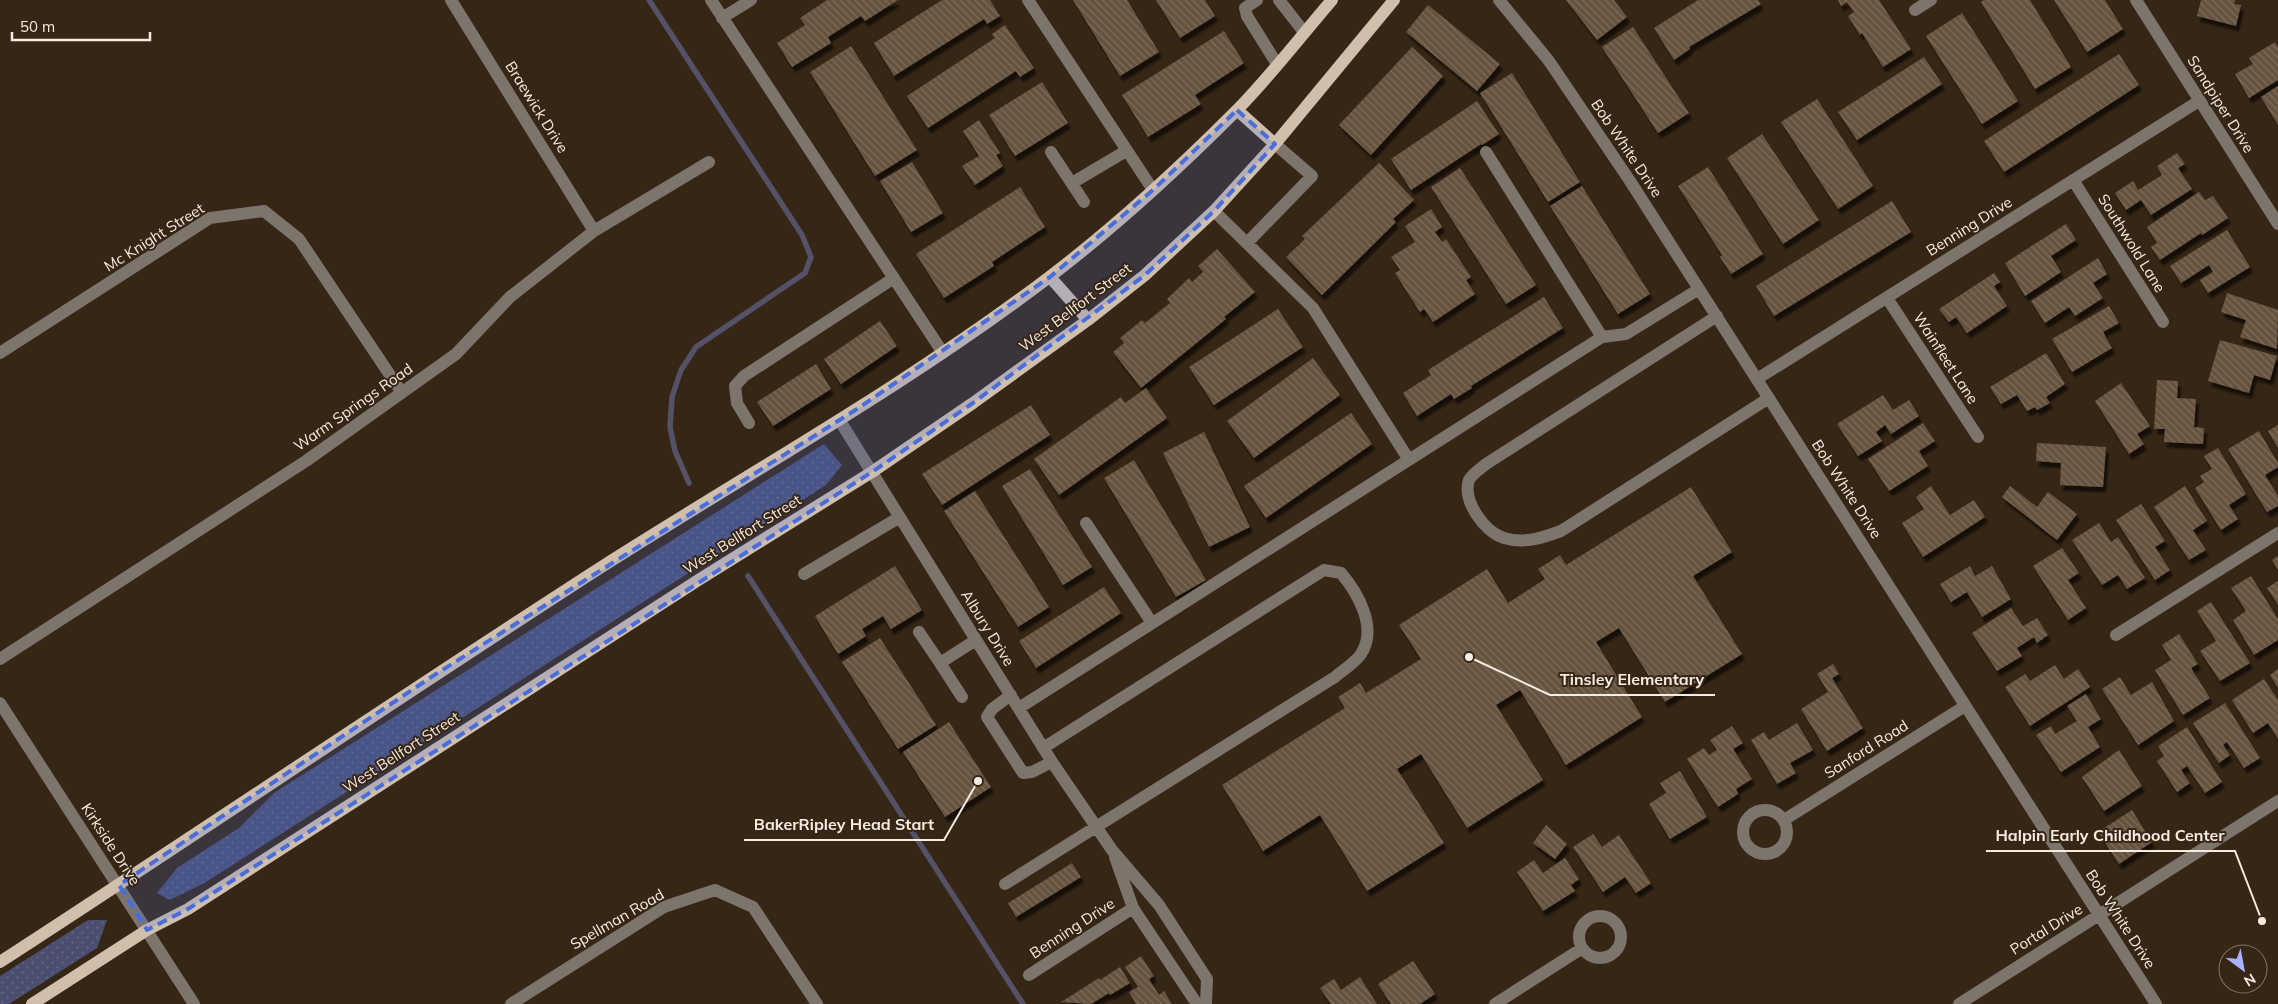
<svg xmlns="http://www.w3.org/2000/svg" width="2278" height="1004" viewBox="0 0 2278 1004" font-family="Mulish,sans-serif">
  <defs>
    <pattern id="grass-dots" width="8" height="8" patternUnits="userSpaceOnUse" patternTransform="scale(1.25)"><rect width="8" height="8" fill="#4a4f72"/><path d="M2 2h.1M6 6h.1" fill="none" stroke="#656886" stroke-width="1.8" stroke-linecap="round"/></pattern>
    <pattern id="building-back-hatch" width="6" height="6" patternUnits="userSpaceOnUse" patternTransform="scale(1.25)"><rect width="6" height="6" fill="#655340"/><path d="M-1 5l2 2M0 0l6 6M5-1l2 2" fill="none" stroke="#7c6c5b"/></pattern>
    <filter id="shadow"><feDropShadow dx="3" dy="5.5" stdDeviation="1" flood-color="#0009"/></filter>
  </defs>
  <rect width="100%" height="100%" fill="#362615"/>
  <path fill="url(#grass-dots)" d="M824,444L842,465L826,485L206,882L170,900L157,893L177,868L239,828L274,793Z
    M88,920H107L97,948L9,1004H0V976Z"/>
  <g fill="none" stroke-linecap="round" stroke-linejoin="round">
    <path stroke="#555268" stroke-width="5.5" d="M649,0L802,235L811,257L805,273L696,347L681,370L672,397L670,427L675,451L689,483
      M748,576L1023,1004"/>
  </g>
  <path fill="url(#building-back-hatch)" filter="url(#shadow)" d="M827,0H898L865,21L861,16L828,37L831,43L792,67L777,43L805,25L800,18Z
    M942,0H990L1000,16L987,24L984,19L894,76L874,43Z
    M1073,0H1127L1159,52L1120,76Z
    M1156,0H1205L1215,16L1180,38Z
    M1566,0H1614L1627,17L1597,40Z
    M1698,0H1758L1761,4L1689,47L1690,49L1674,60L1654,28Z
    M1838,0H1879L1911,49L1883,67L1862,33L1860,35L1848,16L1854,12L1847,2L1841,6Z
    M1984,0H2030L2071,67L2035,89L1981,2Z
    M2054,0H2105L2123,29L2087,52Z
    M2201,0H2235L2234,4L2241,5L2236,26L2197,16Z
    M1428,5L1500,64L1477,91L1406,32Z
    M1962,13L2018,101L1982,124L1926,36Z
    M1005,25L1034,68L1020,77L1016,71L928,128L907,96L995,38L992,34Z
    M1633,27L1689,113L1658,133L1602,47Z
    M1224,31L1244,63L1195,95L1201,104L1148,137L1122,95Z
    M2275,42L2278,47V80L2249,98L2235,74L2253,64L2249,58Z
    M851,46L917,150L875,176L810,72Z
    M1412,47L1443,76L1371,155L1339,125Z
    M2119,54L2139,85L2004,172L1984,141Z
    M1924,57L1942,84L1857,140L1838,112Z
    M1512,73L1580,182L1548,202L1480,93Z
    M1042,82L1068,123L1015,156L989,115Z
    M2278,86V125L2261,97Z
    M1817,99L1873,186L1838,209L1781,122Z
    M1477,101L1499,134L1482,145L1481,144L1411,190L1391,159Z
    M979,120L1000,153L996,155L1003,166L975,185L962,166L979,156L963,131Z
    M1762,134L1819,220L1783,244L1727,158Z
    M2177,153L2185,164L2178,168L2192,189L2151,215L2141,200L2126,210L2115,193L2133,181L2138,190L2162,175L2157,166Z
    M912,162L943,213L911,232L880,181Z
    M1379,163L1414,200L1393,219L1396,222L1322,295L1286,257L1305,239L1302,236Z
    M1708,167L1763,254L1731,274L1720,257L1722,255L1678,186Z
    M1460,168L1536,285L1506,304L1431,187Z
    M1582,186L1650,294L1618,314L1550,206Z
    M1020,187L1045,227L992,262L994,266L944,298L916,254Z
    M2199,192L2205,200L2213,196L2228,218L2202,235L2201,233L2160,260L2151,247L2157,243L2147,227Z
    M1892,201L1911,232L1774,316L1756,286Z
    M1431,209L1442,227L1435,232L1442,242L1446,239L1471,277L1466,280L1475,294L1433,322L1424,309L1420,312L1395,273L1400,270L1391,257L1415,242L1405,226Z
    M2066,224L2076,240L2051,256L2061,272L2025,296L2005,263Z
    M2227,230L2250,267L2208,293L2200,280L2213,272L2209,265L2181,283L2170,266Z
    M1217,249L1255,292L1224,317L1226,319L1141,388L1113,352L1124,343L1120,338L1142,320L1145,323L1170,303L1167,299L1189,278L1192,282L1203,272L1198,266Z
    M2098,258L2107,274L2093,283L2103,298L2075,316L2069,307L2045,323L2031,301Z
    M1994,273L2000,282L1994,286L2007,306L1967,333L1956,317L1949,322L1939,309Z
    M2227,293L2278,310L2277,349L2240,337L2246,320L2221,312Z
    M1544,297L1563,328L1471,386L1472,388L1454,399L1451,394L1417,416L1403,393L1431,375L1428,370Z
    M2109,306L2119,323L2103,332L2112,348L2072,372L2052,339Z
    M1278,309L1303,347L1214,405L1189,367Z
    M880,321L897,346L841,384L824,359Z
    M2220,340L2277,356L2270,380L2254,375L2249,393L2208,381Z
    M2046,353L2065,384L2046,397L2050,403L2037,410L2035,407L2027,411L2017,395L2001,404L1990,387Z
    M1313,358L1340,395L1254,458L1227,421Z
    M816,364L831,389L773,426L757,402Z
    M2157,380L2178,381L2177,398L2196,399L2194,427L2204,428L2203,444L2164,442L2165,429H2154Z
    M2121,383L2150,426L2137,434L2144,444L2129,454L2095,401Z
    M1146,388L1167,418L1059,495L1034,459L1121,397L1125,403Z
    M1883,395L1893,410L1909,400L1919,416L1891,434L1885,425L1876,432L1882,441L1858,456L1837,424Z
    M1031,405L1050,435L942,505L922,474Z
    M1351,413L1372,444L1266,518L1244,486Z
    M1923,423L1935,441L1919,451L1928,466L1889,491L1868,459Z
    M2278,425V448L2268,431Z
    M2259,431L2278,463V467L2265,475L2278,496V506L2267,512L2228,449Z
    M1204,432L1250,527L1209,547L1163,453Z
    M2037,443L2106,447L2103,487L2060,485L2061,463L2036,461Z
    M2218,448L2246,494L2229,505L2238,519L2221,530L2195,488L2204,482L2200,476L2212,469L2204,456Z
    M1134,460L1206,580L1176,597L1104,478Z
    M1030,469L1092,567L1063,585L1002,486Z
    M1931,486L1950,515L1974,500L1985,517L1923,557L1902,523L1924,509L1916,497Z
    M2010,486L2037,507L2048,492L2077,514L2057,540L2002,497Z
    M2185,486L2207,521L2193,530L2206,550L2189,560L2154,507Z
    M1691,487L1732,552L1693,576L1742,654L1665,702L1619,628L1596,642L1642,717L1566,765L1520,690L1496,705L1543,780L1467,828L1421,754L1397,769L1444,843L1367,891L1320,815L1263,851L1222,785L1345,708L1338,697L1360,683L1366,693L1421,659L1399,625L1487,569L1508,603L1545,579L1538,569L1560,555L1566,565Z
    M975,491L1049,607L1018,627L944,511Z
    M2141,504L2165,541L2155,547L2170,570L2155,580L2116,520Z
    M2099,523L2111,542L2118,537L2145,578L2127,589L2118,575L2102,585L2072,540Z
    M2062,548L2079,573L2068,580L2086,608L2068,620L2033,566Z
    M2278,556V570L2272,560Z
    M895,566L922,610L891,629L883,616L862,629L866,636L838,654L815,616Z
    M1970,566L1975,576L1992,566L2011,599L1982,617L1967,592L1951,602L1940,584Z
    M2251,576L2278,619V640L2254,655L2233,620L2246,611L2231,588Z
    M2278,581V605L2267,588Z
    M1104,587L1121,613L1036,668L1019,641Z
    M2211,602L2250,663L2220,681L2200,651L2216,641L2197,611Z
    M2011,608L2023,626L2037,618L2048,635L2037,643L2034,637L2017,648L2022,656L1997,671L1972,633Z
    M2179,634L2198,664L2191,668L2210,698L2183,715L2155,670L2171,660L2162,645Z
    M880,638L936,725L898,749L842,662Z
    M1833,664L1839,674L1832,678L1863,728L1827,751L1801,709L1828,692L1817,674Z
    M2055,665L2064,679L2078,669L2090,687L2030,726L2005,687L2025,674L2030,681Z
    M2278,669V688L2270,675Z
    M2120,677L2131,695L2152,682L2174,721L2138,745L2102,689Z
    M2264,679L2278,700V739L2268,723L2253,733L2232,700Z
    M2086,694L2101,719L2088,727L2100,747L2061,772L2036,735L2051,726L2055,734L2077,721L2067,706Z
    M2225,703L2260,758L2244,768L2227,742L2223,745L2230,755L2219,763L2193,723Z
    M949,722L991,787L945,817L903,752Z
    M1797,723L1813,750L1790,763L1796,773L1777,784L1751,740L1764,732L1769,740Z
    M1732,726L1743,743L1733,749L1752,779L1736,789L1738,794L1718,807L1687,759L1704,748L1709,755L1717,750L1710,740Z
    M2187,727L2222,782L2205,793L2187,766L2181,770L2190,783L2177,792L2157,761L2164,756L2158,746Z
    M2119,750L2142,786L2104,811L2082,777Z
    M1680,771L1707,817L1670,839L1649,804L1666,793L1660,783Z
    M2132,810L2152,842L2119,864L2098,832Z
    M1546,825L1567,844L1555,859L1533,843Z
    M1593,834L1602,847L1619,835L1651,883L1636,893L1625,877L1603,892L1573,847Z
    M1565,858L1579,879L1571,885L1575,891L1543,911L1517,872L1534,860L1543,873Z
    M1072,863L1081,877L1016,917L1008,903Z
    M1141,956L1154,976L1149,979L1159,995L1164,991L1172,1004H1136L1129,992L1138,987L1125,967Z
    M1413,961L1435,994L1420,1004H1391L1378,984Z
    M1120,967L1130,983L1110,995L1109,993L1091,1004L1061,1002L1099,978L1100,980Z
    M1360,977L1377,1004H1331L1320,988L1334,979L1341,990Z"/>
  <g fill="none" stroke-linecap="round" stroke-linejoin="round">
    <path stroke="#7d746b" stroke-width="12" d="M451,0L594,231
      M711,0L943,353
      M1028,0L1153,190
      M1257,0L1245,8L1247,16L1277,64
      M1279,0L1304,32
      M1499,0L1549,61L1630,181L2156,1004
      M2136,0L2278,224
      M1915,10L1931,0
      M722,18L751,0
      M1051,152L1084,202
      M1486,152L1602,337
      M2073,180L2163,322
      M1072,183L1126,151
      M1214,211L1313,308L1409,460
      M1247,243L1312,176L1275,144
      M1887,298L1978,437
      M1717,316L1486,464C1481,468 1472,474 1469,480C1462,500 1484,532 1504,538C1524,544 1542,538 1561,531L1769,398
      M0,353L210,218L264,211L299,239L402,393
      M1757,379L2199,101
      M840,421L1052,762L1112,850L1159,905L1207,979L1206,1004
      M749,423L737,403L735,386L744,376L894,278
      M1086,523L1152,623
      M804,574L900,517
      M919,632L940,663
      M2116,635L2278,533
      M0,659L306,461L456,354L510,297L594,231L709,162
      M1011,695L992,709L987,717L1023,773L1032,772L1052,762
      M962,697L940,663L976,640
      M0,703L194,1004
      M1019,708L1602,337L1626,334L1699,289
      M1743 832a22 22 0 1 1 44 0a22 22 0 1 1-44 0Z
      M1784,820L1965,706
      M1115,857L1133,908L1197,1004
      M1005,884L1335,677C1343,670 1355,663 1361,654C1378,628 1358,593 1341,573L1324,570L1043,748
      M1579 937a21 21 0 1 1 42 0a21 21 0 1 1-42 0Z
      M1029,975L1133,908
      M511,1004L664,907L715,890L753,907L817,1004
      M1495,1004L1581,949
      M1959,1004L2278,801"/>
    <path stroke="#d0bfad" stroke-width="12" d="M1237,110L1275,144
      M1050,277L1088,320
      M0,962C202,831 401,696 603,566C752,471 907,385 1048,278C1114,228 1176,171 1234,113C1269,78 1300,37 1332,0
      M32,1004L147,930L188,909L700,579L872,472L973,403L1088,320L1145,275L1214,211L1275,144L1394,0"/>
  </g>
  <path fill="#496eda" fill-opacity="0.2" stroke="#496eda" stroke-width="4" stroke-dasharray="10 6" stroke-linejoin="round" d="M1237,110L1275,144L1214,211L1145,275L973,403L872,472L188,909L147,930L119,885L436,674L857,409L1050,277L1153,190Z"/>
  <g text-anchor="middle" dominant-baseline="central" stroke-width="4" stroke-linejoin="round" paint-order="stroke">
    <g font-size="15" fill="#f7ece2" stroke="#362615">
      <text transform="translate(2221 104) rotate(58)">Sandpiper Drive</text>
      <text transform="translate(537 107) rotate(58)">Braewick Drive</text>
      <text transform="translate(1627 148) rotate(56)">Bob White Drive</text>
      <text transform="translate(1969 226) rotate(-32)">Benning Drive</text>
      <text transform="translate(154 237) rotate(-32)">Mc Knight Street</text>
      <text transform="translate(2132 243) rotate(58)">Southwold Lane</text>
      <text transform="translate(1075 307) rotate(-37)">West Bellfort Street</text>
      <text transform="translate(1946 358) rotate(57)">Wainfleet Lane</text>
      <text transform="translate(353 407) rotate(-35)">Warm Springs Road</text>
      <text transform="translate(1847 489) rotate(57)">Bob White Drive</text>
      <text transform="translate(742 534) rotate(-32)">West Bellfort Street</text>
      <text transform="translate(988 628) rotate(58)">Albury Drive</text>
      <text transform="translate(1866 749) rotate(-32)">Sanford Road</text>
      <text transform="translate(401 752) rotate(-33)">West Bellfort Street</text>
      <text transform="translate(111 844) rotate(57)">Kirkside Drive</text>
      <text transform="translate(617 919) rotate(-30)">Spellman Road</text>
      <text transform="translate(2121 919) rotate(57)">Bob White Drive</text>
      <text transform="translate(1072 928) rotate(-33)">Benning Drive</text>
      <text transform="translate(2046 929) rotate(-32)">Portal Drive</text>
    </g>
  </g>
  <path fill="none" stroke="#f7ece2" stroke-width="2" d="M1469 657L1550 695H1715M978 781L944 840H744M2262 921L2235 851H1986"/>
  <g fill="#f7ece2" stroke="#362615" stroke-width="2">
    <circle cx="1469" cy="657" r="5"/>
    <circle cx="978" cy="781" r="5"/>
    <circle cx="2262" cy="921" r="5"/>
  </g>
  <g font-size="16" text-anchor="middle" font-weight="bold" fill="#f7ece2" stroke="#362615" stroke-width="4" stroke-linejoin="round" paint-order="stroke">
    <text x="1632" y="685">Tinsley Elementary</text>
    <text x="844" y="830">BakerRipley Head Start</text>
    <text x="2110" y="841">Halpin Early Childhood Center</text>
  </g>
  <g transform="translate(2243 969) rotate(148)"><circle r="24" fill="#362615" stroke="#837567"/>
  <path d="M0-4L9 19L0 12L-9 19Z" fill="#a7b1fc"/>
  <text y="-8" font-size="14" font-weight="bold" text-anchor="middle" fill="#f7ece2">N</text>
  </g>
  <path d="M12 32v8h138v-8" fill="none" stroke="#f7ece2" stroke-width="2.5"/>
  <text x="20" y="32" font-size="15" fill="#f7ece2" stroke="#362615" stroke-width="4" paint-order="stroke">50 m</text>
</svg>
